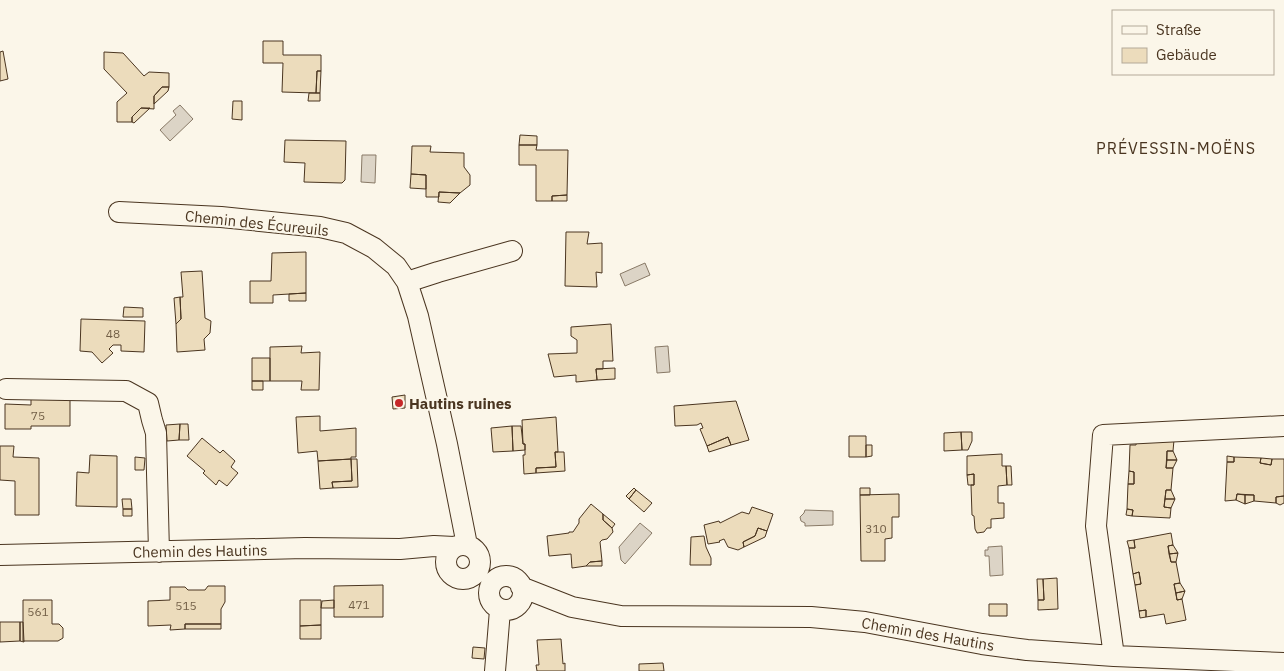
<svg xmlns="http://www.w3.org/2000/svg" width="1284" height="671" viewBox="0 0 1284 671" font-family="'IBM Plex Sans',sans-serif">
  <rect width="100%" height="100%" fill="#fbf6e9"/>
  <path fill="#dcd4c6" stroke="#887966" d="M180,105L193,119L170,141L160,130L176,115L173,111Z
    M362,155H376L375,183L361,182Z
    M645,263L650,275L625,286L620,274Z
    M668,346L670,372L657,373L655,347Z
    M805,510L833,511V525L805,526V523L801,521L800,517L804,513Z
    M640,523L652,533L625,564L621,560L619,547Z
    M1002,546L1003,575L990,576L989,556H985V550H988V547Z"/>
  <path fill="#ecdcbc" stroke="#4a3520" d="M263,41H283V55H321V71H317L316,93L282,92L283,63H263Z
    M3,51L8,79L0,81V52Z
    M104,52L123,53L144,76L149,72L169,73V87H162L154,96V109L141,108L132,117V122H117V102L127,93L104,69Z
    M317,71H321L320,93H316Z
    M162,87H169L168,91L154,104V96Z
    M309,93H320V101H308Z
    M233,101H242V120L232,119Z
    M141,108H150L134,123L132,122V117Z
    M520,135L537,136V145H519Z
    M285,140L346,141L345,180L342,183L304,182L305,163L284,162Z
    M519,145H537L536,150H568L567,195L552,196V201H536V165H519Z
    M412,146H431L430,152L464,153V167L470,175V185L460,193L439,192V197H426V175L411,174Z
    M411,174L426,175V189L410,188Z
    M439,192L460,193L450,203L438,202Z
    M567,195V201H552V196Z
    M566,232H589L587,244L602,243V273L596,272L597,287L565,286Z
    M306,252V293L273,295V303H250V281H271L272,253Z
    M202,271L205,318L211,321L210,333L204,339L205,350L177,352L176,324L181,319L180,297H183L181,272Z
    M306,293V301H289V294Z
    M180,297L181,319L176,324L174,298Z
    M124,307L143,308V317H123Z
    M81,319L145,321L144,352L121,351V345H113L109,349L113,353L102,363L92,352L80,351Z
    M611,324L613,361H603V369H596L597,380L576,382V375L554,377L548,354L577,353V340L571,336V327Z
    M302,346L301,353L320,352L319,390H301L302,381H270V347Z
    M252,358H270V381H252Z
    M615,368V379L597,380L596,369Z
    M252,381H263V390H252Z
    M405,395V408L393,409L392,397Z
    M31,398H70V426H31V429H5V404L31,405Z
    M736,401L749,440L731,445L728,437L707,446L700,429L703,428L701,423L697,425L675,426L674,406Z
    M320,416V431L356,428V457H351V459L318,461L317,451L298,453L296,417Z
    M556,417L558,452H555L556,467L536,468V473L524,474L523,455H525V444H523L522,420Z
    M180,424L179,440L167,441L166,425Z
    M180,424H188L189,440H179Z
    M512,426H521L523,444H525V450L513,451Z
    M512,426L513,451L493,452L491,428Z
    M961,432L962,450L944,451V433Z
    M961,432H972V441L968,450H962Z
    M849,436H866V457H849Z
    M728,437L731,445L709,452L707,446Z
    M202,438L220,453L223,450L235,461L231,467L238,473L227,486L219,480L216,485L203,473L205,471L187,456Z
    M1137,438L1174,440L1173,451H1167L1166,468H1173L1171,490H1166L1164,507L1171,508L1170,518L1132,516L1133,510L1127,509L1128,484H1134V472L1129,471L1130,445H1136Z
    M866,445H872V456L866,457Z
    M0,446H14L13,457L39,458V515H15V481L0,480Z
    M1167,451H1173L1177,460H1167Z
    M555,452H564L565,471L536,473V468L556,467Z
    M1002,454V466H1006L1007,485L998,486V503H1004V518L991,519V528H987L984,532L977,533L975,529L974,516L972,515L971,485H974V474L967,475V456Z
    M90,455L117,456V507L76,506L77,472L89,473Z
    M1227,456L1234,457V462H1227Z
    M135,457L145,458L144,470H135Z
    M1234,457L1261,458L1260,463L1271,465L1272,459H1284V496L1276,497V503L1254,501V495L1237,494L1236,500L1225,501L1227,462H1234Z
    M1261,458L1272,459L1271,465L1260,463Z
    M351,459L352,481L332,482L333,488L320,489L318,461Z
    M351,459H357L358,487L333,488L332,482L352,481Z
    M1167,460H1177L1173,468H1166Z
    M1006,466H1011L1012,485H1007Z
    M1129,471L1134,472V484H1128Z
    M974,474V485H968L967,475Z
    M634,488L636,490L629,499L626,496Z
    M860,488H870V495H860Z
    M636,490L652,503L644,512L629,499Z
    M1166,490H1171L1175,499H1165Z
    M899,494V517H892V538L885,539V561H861L860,495Z
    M1237,494L1245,495V504L1236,500Z
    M1245,495H1254V501L1245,504Z
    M1284,496V503L1280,505L1276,503V497Z
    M122,499H131L132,509H123Z
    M1165,499H1175L1171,508L1164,507Z
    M591,504L603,514V520L612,528L613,532L607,539L602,540L600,542L602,561L590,562L586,566L572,568L571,554L549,556L547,536L569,533V532H573L579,523V519Z
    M752,507L773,514L767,531L758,528L755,536L743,542L744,547L738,550L728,547L724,539L719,541L720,542L708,544L704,525L719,521L720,523L742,512L749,514Z
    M123,509H132V516H123Z
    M1127,509L1133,510L1132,516L1126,515Z
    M603,514L615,524L612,528L603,520Z
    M758,528L767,531L765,537L744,547L743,542L755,536Z
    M1171,533L1173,545L1168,546L1171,562H1176L1180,583L1174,584L1177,600L1182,599L1186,620L1166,624L1164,614L1146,617V610L1139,611L1135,585L1141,584L1139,572L1133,574L1129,548H1135L1134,540Z
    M704,536L706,547L711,558V565H690L691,537Z
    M1134,540L1135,548H1129L1127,541Z
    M1173,545L1178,553L1169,554L1168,546Z
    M1178,553L1176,562H1171L1169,554Z
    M602,561V566H586L590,562Z
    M1139,572L1141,584L1135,585L1133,574Z
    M1057,578L1058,609L1038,610V600H1044L1043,579Z
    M1037,579H1043L1044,600H1038Z
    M1180,583L1185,591L1176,593L1174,584Z
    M383,585V617H334V586Z
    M208,586H225V602L221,609V624H185V629L170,630L171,625L148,626V601L170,600V587H185L188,590H205Z
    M1185,591L1182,599L1177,600L1176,593Z
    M23,600H52V624H59L63,628V638L58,641H23Z
    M300,600H321V625L300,626Z
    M334,600V608H321L322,601Z
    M989,604H1007V616H989Z
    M1146,610V617L1140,618L1139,611Z
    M0,622H20V641L0,642Z
    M20,622H23L24,642L20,641Z
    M185,624H221V629H185Z
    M321,625V639H300V626Z
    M561,639L563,664L565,663V671H537L536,665H539L537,640Z
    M473,647L485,648L484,659L472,658Z
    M663,663L664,671H639V664Z"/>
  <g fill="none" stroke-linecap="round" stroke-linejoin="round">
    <g stroke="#4a3520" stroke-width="22">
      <path id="street" d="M119,212L221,217L320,227L346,233L374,248L396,266L407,282L418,316L447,444L467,545
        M407,282L438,272L512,251
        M6,389L126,391L148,403L152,420L156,433L159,552
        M446 562a17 17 0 1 1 34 0a17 17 0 1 1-34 0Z
        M0,555L305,548L400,549L434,546L454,547
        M489 593a17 17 0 1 1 34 0a17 17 0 1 1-34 0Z
        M521,587L572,607L621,616L811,617L865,622L982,644L1027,650L1114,656L1284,663
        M1114,656L1096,526L1103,435L1284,426
        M495,671L500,610"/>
    </g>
    <use href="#street" stroke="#fbf6e9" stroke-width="20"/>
  </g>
  <circle fill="#c62828" stroke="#fbf6e9" stroke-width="2" cx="399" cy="403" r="5"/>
  <g text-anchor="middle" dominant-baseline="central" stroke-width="4" stroke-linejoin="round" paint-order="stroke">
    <g font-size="12" fill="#725f47">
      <text x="113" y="333">48</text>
      <text x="38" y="415">75</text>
      <text x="876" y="528">310</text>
      <text x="359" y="604">471</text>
      <text x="186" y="605">515</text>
      <text x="38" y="611">561</text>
    </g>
    <g font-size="15" fill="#4a3520" stroke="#fbf6e9">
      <text transform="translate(257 223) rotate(6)">Chemin des Écureuils</text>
      <text transform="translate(200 551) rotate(-1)">Chemin des Hautins</text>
      <text transform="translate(928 634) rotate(10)">Chemin des Hautins</text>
    </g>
    <g font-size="15" font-weight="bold" fill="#4a3520" stroke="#fbf6e9" text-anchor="start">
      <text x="409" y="403">Hautins ruines</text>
    </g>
    <g font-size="16" letter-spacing="1" fill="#4a3520" stroke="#fbf6e9">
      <text x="1176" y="148">PRÉVESSIN-MOËNS</text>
    </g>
  </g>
  <rect x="1112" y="10" width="162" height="65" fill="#fbf6e9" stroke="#b4a999"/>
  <rect x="1122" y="26" width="25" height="8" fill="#fbf6e9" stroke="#b4a999"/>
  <text x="1156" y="35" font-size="15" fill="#4a3520">Straße</text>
  <rect x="1122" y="48" width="25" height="15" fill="#ecdcbc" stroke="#b4a999"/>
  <text x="1156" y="60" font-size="15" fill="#4a3520">Gebäude</text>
</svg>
